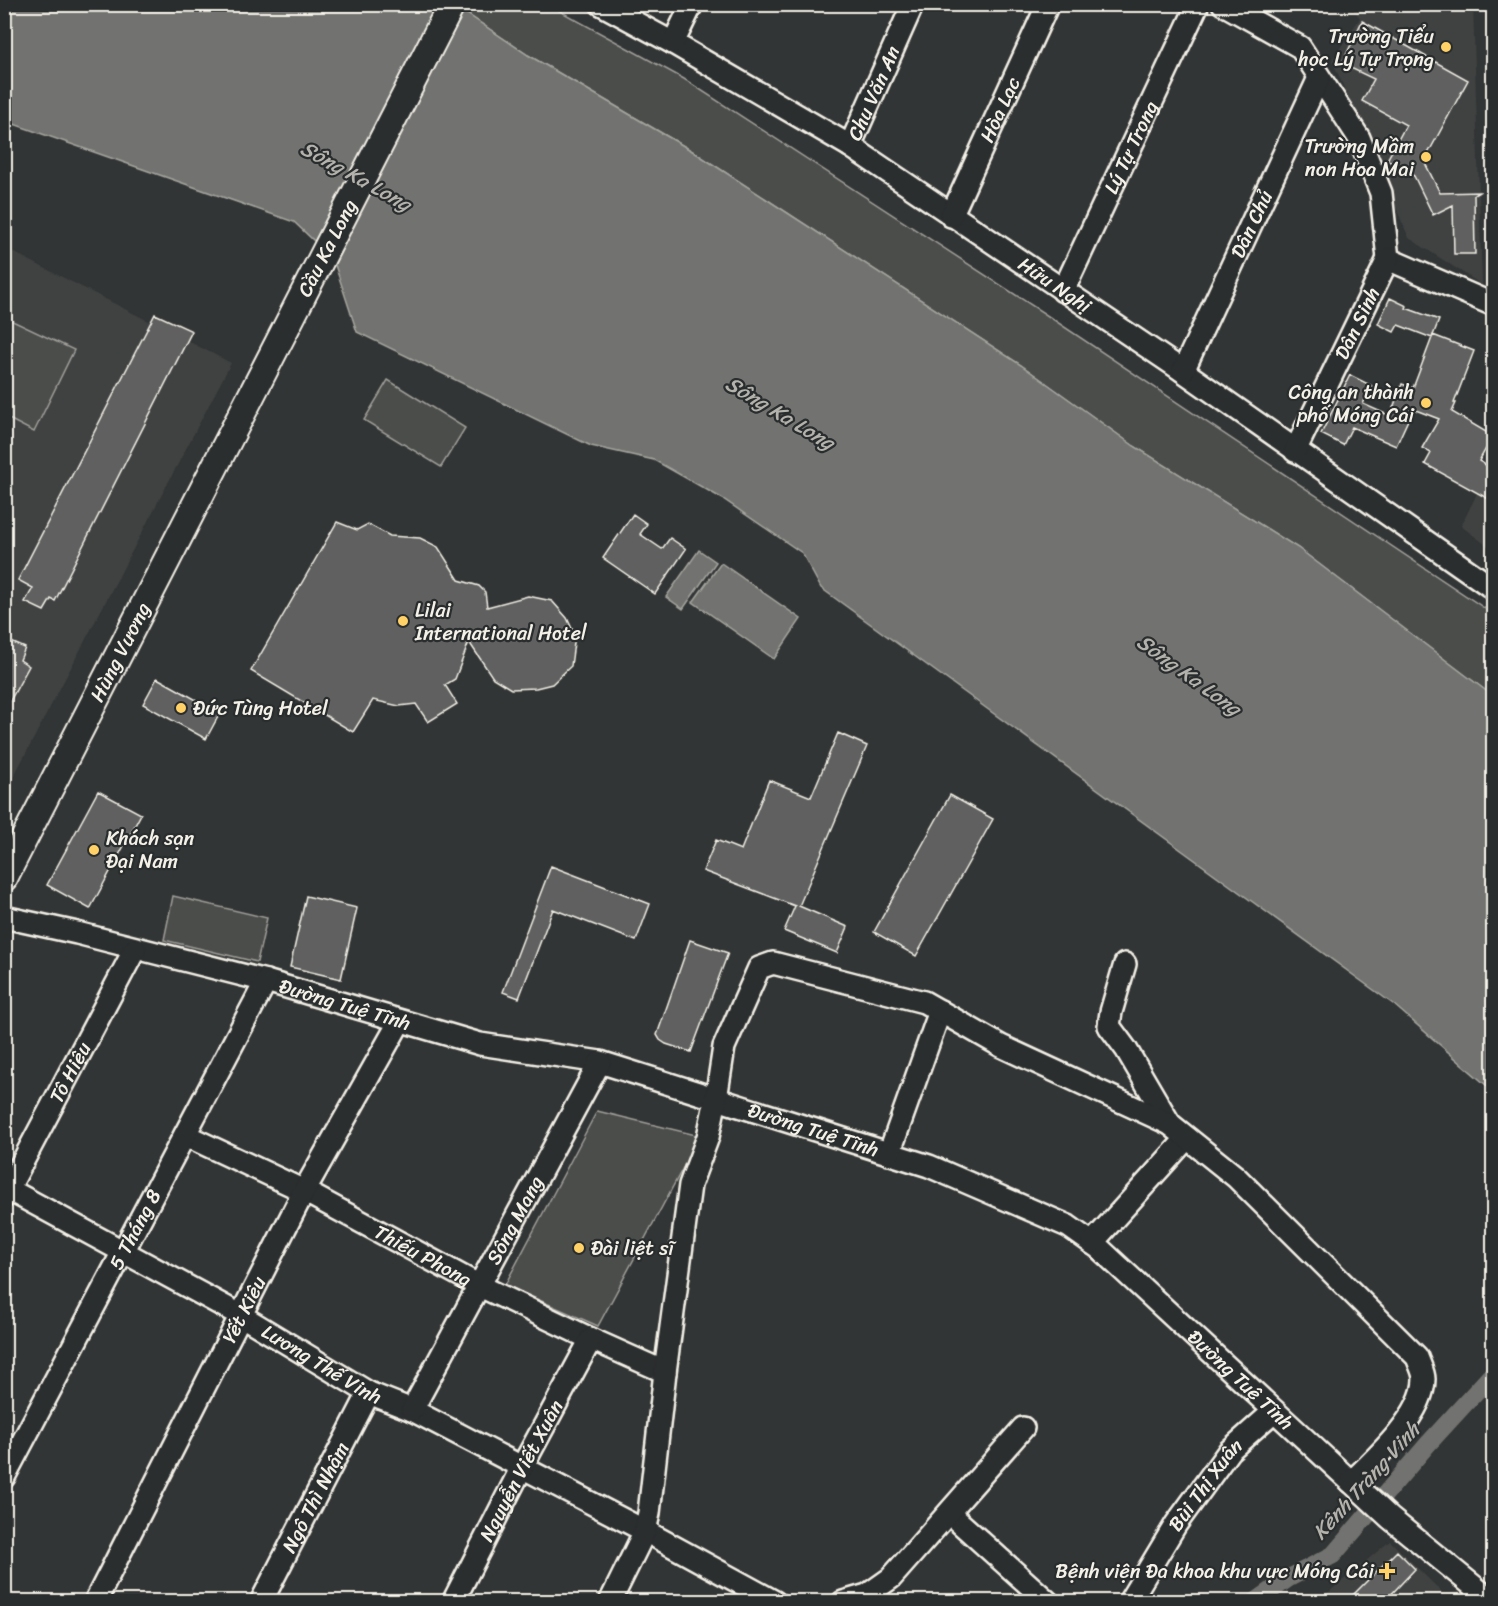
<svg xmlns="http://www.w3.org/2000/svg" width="1498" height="1606" viewBox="0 0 1498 1606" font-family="Sriracha,sans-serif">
  <rect width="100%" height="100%" fill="#323535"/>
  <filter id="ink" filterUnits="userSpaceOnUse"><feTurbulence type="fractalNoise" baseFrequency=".0167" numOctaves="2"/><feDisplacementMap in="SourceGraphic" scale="12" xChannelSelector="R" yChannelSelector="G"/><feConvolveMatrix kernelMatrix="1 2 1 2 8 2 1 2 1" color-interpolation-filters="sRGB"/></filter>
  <g filter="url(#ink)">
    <path fill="#404242" d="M1350,5H1473L1482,285L1409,238L1332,60L1360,18Z
      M5,248L231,363L5,793Z
      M1493,461V550L1461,526Z
      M1390,1541L1451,1601L1317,1602Z"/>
    <path fill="#4b4d4c" stroke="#a09f9a" stroke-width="1.5" d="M471,5H549L684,79L1045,314L1493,614V696L1298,548L1134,446L1021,365L694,152L528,55L467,14Z
      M4,317L74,350L34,432L5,417Z
      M388,380L465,428L441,467L364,420Z
      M173,896L267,918L257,962L164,940Z
      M597,1111L700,1136L598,1326L505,1285Z"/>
    <path fill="#727370" stroke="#a6a5a0" stroke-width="1.5" d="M399,4L407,7L408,5L447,4L467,14L528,55L694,152L1021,365L1134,446L1298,548L1493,696V1091L1393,1004L821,588L802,553L723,499L654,460L591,446L357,332L333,259L294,222L5,121V5Z
      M699,550L716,562L683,609L666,597Z
      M721,563L801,619L774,659L693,602Z"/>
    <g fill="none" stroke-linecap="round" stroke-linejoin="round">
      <path stroke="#727370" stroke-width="18" d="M1255,1602L1289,1578L1333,1555L1428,1444L1494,1372"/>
    </g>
    <path fill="#5f605f" stroke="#f4f1e8" stroke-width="1.5" d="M1362,21L1468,80L1424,161L1440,193L1479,192L1474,195L1475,254H1454L1453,205L1433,215L1414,176L1387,160L1406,125L1362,101L1374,79L1342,64Z
      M1390,298L1407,306L1406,308L1439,320L1432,338L1398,325L1394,332L1378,324Z
      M155,314L192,331L55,601L51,599L44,611L25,602L33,588L18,580Z
      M1433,335L1474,351L1454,403H1456L1452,412L1493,436L1479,461L1494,470V502L1425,464L1431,453L1422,448L1439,419L1413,409L1396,446L1352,427L1343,445L1321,434L1350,375L1372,386L1363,404L1390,416L1402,384L1413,388Z
      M633,514L647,524L640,534L662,549L670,538L686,549L655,594L603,558Z
      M337,522L357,530L368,524L390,536L420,538L438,547L459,580L479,586L485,592L487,607L528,596L552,601L567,618L575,635L571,666L552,684L536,688L511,689L493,678L469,642L455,679L445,685L457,704L428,722L416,704L399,706L373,700L353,732L251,671Z
      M4,639L25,648L20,660L29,666L4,712Z
      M157,678L220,713L206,739L143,704Z
      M838,733L867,746L799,906L848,927L837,953L784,931L795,906L703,871L716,840L741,850L769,780L811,797Z
      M98,791L141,814L90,909L47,885Z
      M950,795L993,819L916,956L874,932Z
      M551,866L650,904L636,941L553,909L519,998L503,992Z
      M306,896L357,908L341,979L290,967Z
      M690,940L728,953L691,1052L666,1044L660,1040L657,1035Z
      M1397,1551L1415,1569L1384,1602H1346Z"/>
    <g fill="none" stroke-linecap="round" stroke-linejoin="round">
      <g stroke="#f4f1e8" stroke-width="26">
        <g id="minor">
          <path id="s1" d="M601,4L673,43L850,146L1183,371L1494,589"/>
          <path d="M1223,4L1300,47L1359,138L1381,193L1388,259L1494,305"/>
          <path d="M673,43L692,4"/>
          <path id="s2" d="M850,146L913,4"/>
          <path id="s3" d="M951,216L1048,4"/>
          <path id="s4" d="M1063,291L1198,4"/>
          <path id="s5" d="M1183,371L1319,78"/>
          <path id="s6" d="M1295,451L1388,259"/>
          <path id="s7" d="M4,917L77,933L266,981L480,1044L600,1062L929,1166L1068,1226L1099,1248L1390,1518L1493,1602"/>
          <path d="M1125,964L1111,1012L1109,1026L1126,1049L1170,1124"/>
          <path id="s8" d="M185,1135L304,1191L478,1285L591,1339L665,1372"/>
          <path d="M889,1154L940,1011"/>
          <path id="s9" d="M4,1187L242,1316L369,1393L412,1410L645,1531L775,1602"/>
          <path id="s10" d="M4,1197L135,949"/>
          <path d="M1092,1243L1187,1138"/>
          <path id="s11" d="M412,1410L600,1062"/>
          <path id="s12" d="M4,1477L266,981"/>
          <path d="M949,1513L1048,1602"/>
          <path id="s13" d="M95,1602L304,1191L400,1021"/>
          <path id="s14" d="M261,1602L369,1393"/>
          <path id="s15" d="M453,1602L522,1467L591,1339"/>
          <path d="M610,1602L645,1531L649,1513L665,1372L690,1185L708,1137L716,1099L724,1047L759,968L773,963L924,1002L1001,1046L1170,1124L1236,1177L1417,1357C1419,1363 1424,1372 1424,1379C1424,1414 1375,1459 1351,1482"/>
          <path d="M843,1602L867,1595L891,1578L1023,1428"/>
          <path id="s16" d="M1129,1602L1176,1524L1229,1451L1274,1411"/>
        </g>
      </g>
      <g stroke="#f4f1e8" stroke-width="30">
        <g id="major">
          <path id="s17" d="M4,878L452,4"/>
        </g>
      </g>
      <use href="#minor" stroke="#2a2d2e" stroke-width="21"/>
      <use href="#major" stroke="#2a2d2e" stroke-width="26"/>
    </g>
  </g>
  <g fill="#ffd166" stroke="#2a2d2e" stroke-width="2">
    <circle cx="1446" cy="47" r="6"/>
    <circle cx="1426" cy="157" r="6"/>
    <circle cx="1426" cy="403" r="6"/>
    <circle cx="403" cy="621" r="6"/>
    <circle cx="181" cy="708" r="6"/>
    <circle cx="94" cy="850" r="6"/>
    <circle cx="579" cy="1248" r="6"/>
    <path d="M1384 1562h6v6h6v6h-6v6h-6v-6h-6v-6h6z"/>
  </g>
  <g text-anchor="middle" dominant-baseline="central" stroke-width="4.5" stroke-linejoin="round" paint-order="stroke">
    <g font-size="20" fill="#f4f1e8" stroke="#2a2d2e" text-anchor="end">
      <text x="1434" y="36">Trường Tiểu<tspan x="1434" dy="23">học Lý Tự Trọng</tspan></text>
      <text x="1414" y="146">Trường Mầm<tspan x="1414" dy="23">non Hoa Mai</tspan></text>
      <text x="1414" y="392">Công an thành<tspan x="1414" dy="23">phố Móng Cái</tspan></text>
      <text x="415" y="610" text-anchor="start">Lilai<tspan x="415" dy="23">International Hotel</tspan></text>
      <text x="193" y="708" text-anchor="start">Đức Tùng Hotel</text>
      <text x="106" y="838" text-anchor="start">Khách sạn<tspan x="106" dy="23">Đại Nam</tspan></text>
      <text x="591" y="1248" text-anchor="start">Đài liệt sĩ</text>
      <text x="1374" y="1571">Bệnh viện Đa khoa khu vực Móng Cái</text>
    </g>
    <g font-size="20" fill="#f4f1e8" stroke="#2a2d2e">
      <text stroke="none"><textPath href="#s2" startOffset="58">Chu Văn An</textPath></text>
      <text stroke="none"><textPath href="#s3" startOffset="117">Hòa Lạc</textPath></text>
      <text stroke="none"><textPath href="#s4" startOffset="159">Lý Tự Trọng</textPath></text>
      <text stroke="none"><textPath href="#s5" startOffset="162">Dân Chủ</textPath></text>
      <text stroke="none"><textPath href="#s17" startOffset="708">Cầu Ka Long</textPath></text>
      <text stroke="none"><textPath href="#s1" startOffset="534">Hữu Nghị</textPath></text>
      <text stroke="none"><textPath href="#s6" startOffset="142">Dân Sinh</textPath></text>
      <text stroke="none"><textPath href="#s17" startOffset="254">Hùng Vương</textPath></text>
      <text stroke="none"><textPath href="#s7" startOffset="352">Đường Tuệ Tĩnh</textPath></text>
      <text stroke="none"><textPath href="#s10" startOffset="141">Tô Hiệu</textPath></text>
      <text stroke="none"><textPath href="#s7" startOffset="838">Đường Tuệ Tĩnh</textPath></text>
      <text stroke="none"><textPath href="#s11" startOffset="216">Sông Mang</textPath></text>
      <text stroke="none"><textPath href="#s12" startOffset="280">5 Tháng 8</textPath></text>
      <text stroke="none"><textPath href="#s8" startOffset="267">Thiếu Phong</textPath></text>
      <text stroke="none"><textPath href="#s13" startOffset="328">Yết Kiêu</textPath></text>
      <text stroke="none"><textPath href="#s9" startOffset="364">Lương Thế Vinh</textPath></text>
      <text stroke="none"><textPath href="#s7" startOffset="1342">Đường Tuệ Tĩnh</textPath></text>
      <text stroke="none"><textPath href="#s15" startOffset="148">Nguyễn Viết Xuân</textPath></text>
      <text stroke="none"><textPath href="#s16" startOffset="140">Bùi Thị Xuân</textPath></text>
      <text stroke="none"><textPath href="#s14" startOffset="118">Ngô Thì Nhậm</textPath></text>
    </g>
    <g font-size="21" font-style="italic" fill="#b3b2ac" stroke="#2a2d2e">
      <text transform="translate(356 176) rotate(29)">Sông Ka Long</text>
      <text transform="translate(780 413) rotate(31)">Sông Ka Long</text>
      <text transform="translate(1189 675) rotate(36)">Sông Ka Long</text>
      <text transform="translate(1366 1481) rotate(-48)">Kênh Tràng Vinh</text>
    </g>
  </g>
  <rect width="1498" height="1606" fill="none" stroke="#2a2d2e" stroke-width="24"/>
  <rect x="12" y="12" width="1474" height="1582" fill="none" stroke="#f4f1e8" stroke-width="2" filter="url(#ink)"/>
</svg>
